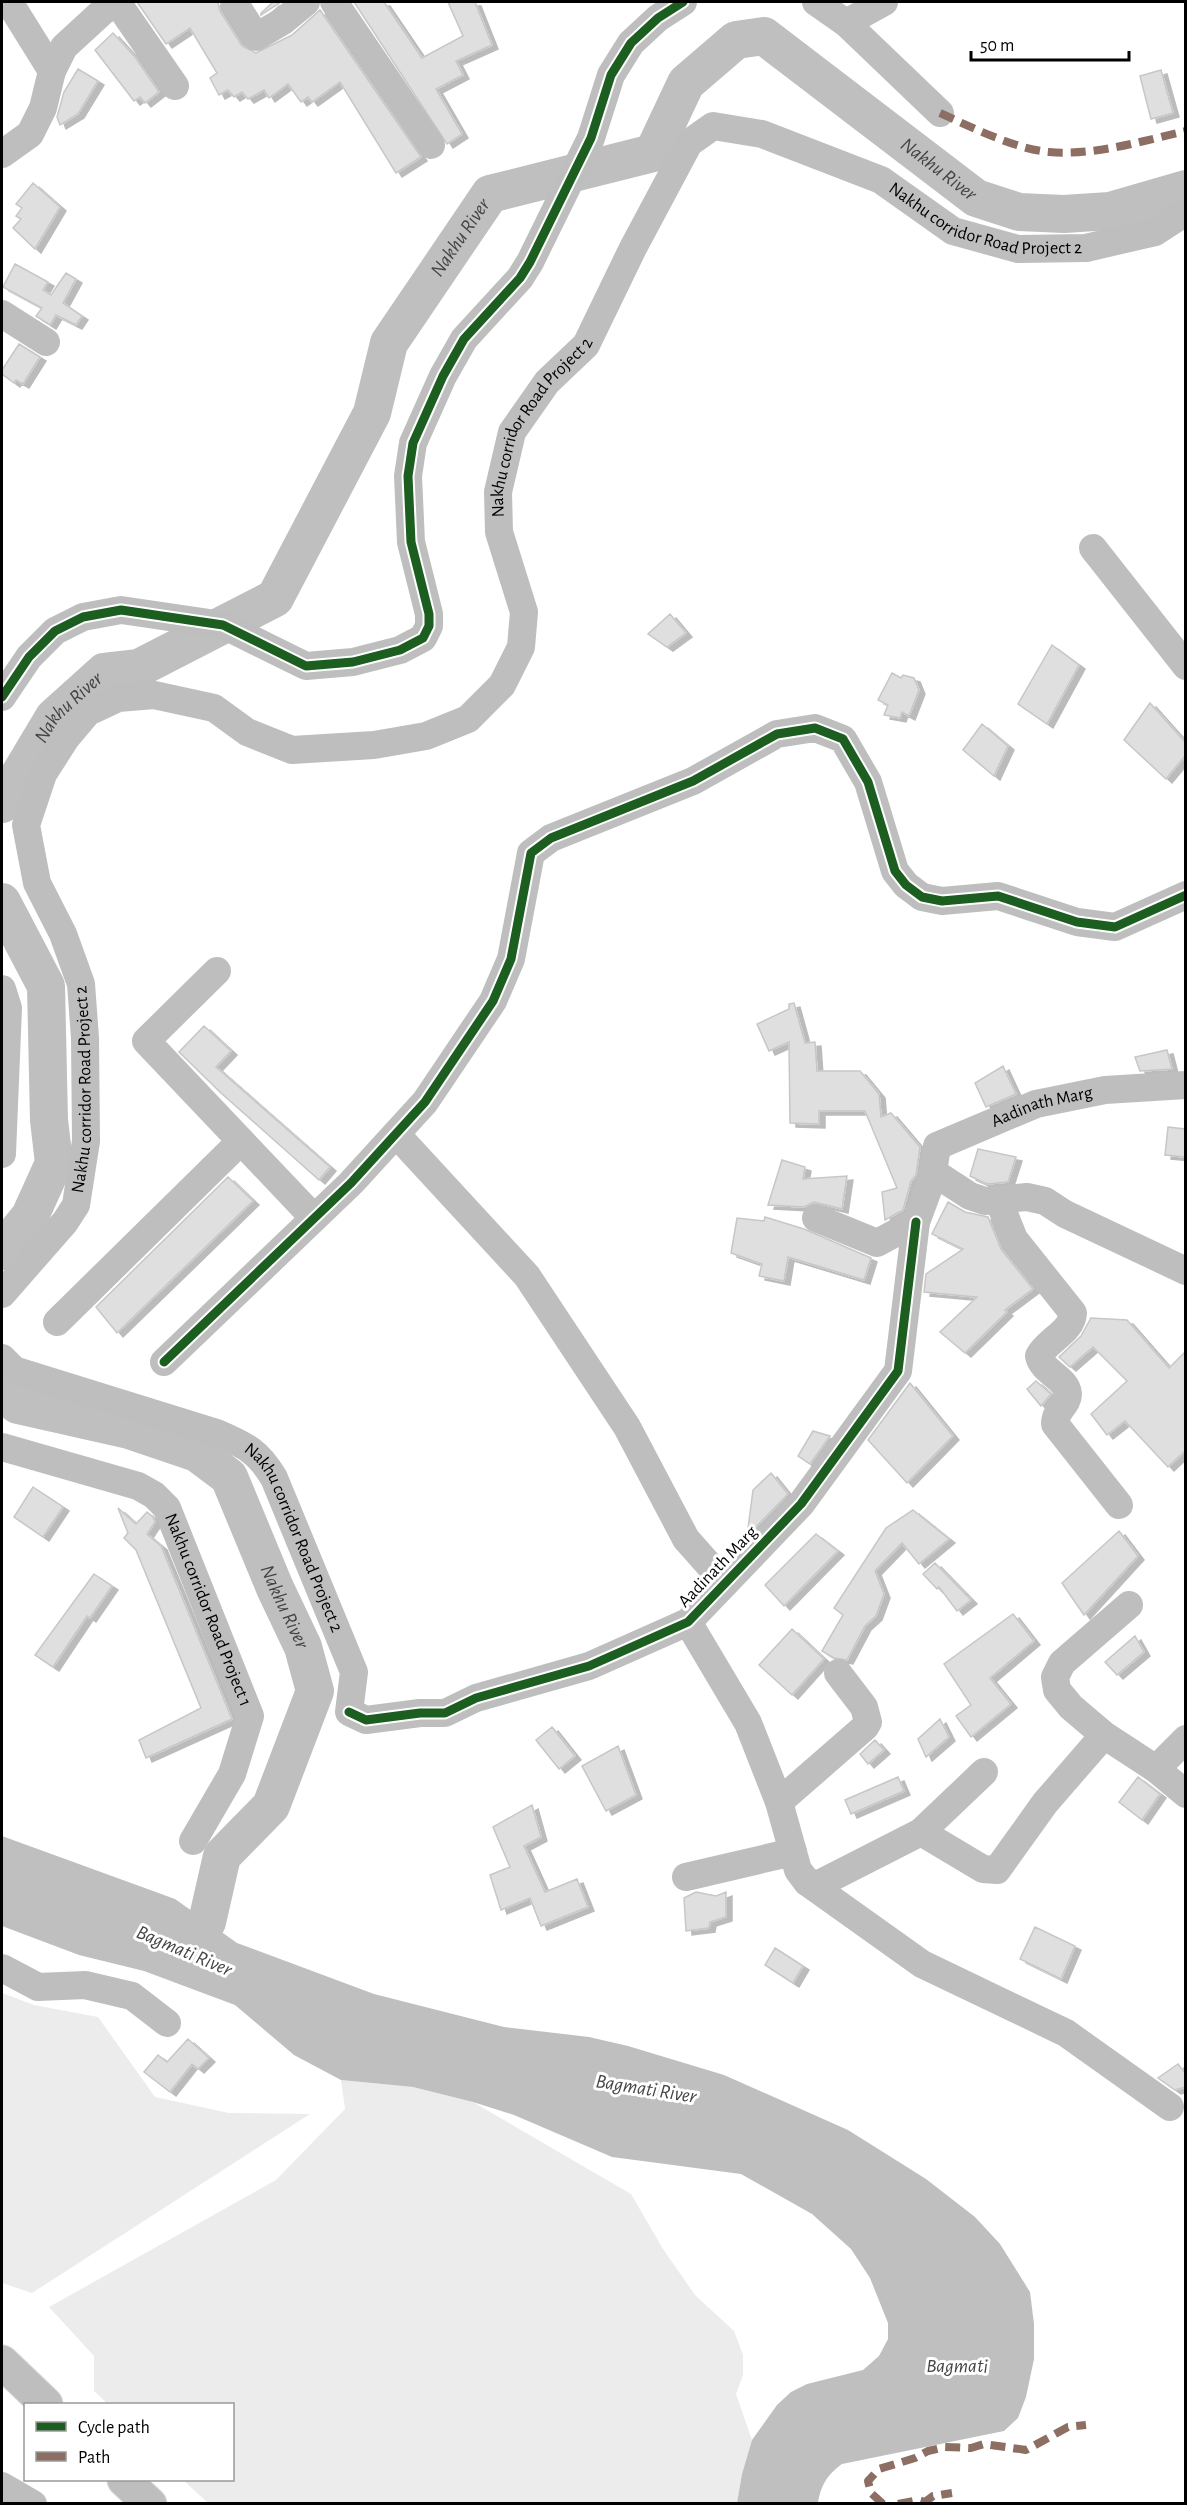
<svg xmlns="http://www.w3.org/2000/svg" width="1187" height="2505" viewBox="0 0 1187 2505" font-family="'Alegreya Sans',sans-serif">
  <defs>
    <filter id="shadow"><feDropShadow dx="6" dy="4" stdDeviation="0" flood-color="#0004"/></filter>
  </defs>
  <rect width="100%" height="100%" fill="#fff"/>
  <path fill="#ececec" d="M2,1993L34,2005L98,2017L155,2097L229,2113L310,2114L32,2293L2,2283Z
    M341,2080L413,2087L473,2102L631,2194L663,2249L695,2295L734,2331L743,2355V2375L736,2394L752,2440L742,2474L737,2503H208L183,2480H232V2404H108L94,2391V2356L49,2307L276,2180L345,2109Z"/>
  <path fill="#bfbfbf" d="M2,1836L175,1899L237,1943L374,1994L504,2027L589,2037L628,2046L724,2075L848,2130L926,2179L975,2217L1000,2244L1030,2292L1034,2324V2359L1026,2397L1018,2418L1004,2431L842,2464C827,2475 821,2485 818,2503H737L742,2474L752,2440L777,2405L791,2392L807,2384L863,2370L879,2356L888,2339V2323L870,2278L851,2249L812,2214L741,2174L612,2157L514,2115L473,2102L413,2087L341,2080L294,2055L235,2005L144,1971L79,1955L2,1926Z"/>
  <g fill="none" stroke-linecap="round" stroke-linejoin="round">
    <g stroke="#bfbfbf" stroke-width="38">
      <path id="s1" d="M2,804L54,717L104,672L139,668L275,598L372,413L389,343L490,194L653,153L686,83L736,40L764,36L976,198L1019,212L1064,214L1110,211L1186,189"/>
      <path d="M2,902L46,986L49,1120L54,1163L30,1216L2,1251"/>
      <path id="s2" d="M2,1394L18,1405L129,1430L197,1453L229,1477L275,1588L303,1647L315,1691L271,1806L222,1856L207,1922L186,1951"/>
    </g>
  </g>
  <path fill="#dfdfdf" stroke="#c7c7c7" stroke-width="1.5" filter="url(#shadow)" d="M137,2H218L220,11L242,46L256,53L292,35L320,10L421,157L396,173L340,82L312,102L308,97L301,102L288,84L269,98L264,90L248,99L242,92L234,97L228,90L219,95L210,78L217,73L190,28L166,44Z
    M273,2H281L261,15V13Z
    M354,2H384L422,58L463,36L448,2H475L492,45L456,61L463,75L436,89L462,134L447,144Z
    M113,33L135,57L159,92L145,103L140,97L134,101L95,50Z
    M78,69L98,81L78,114L60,125L57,117L64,92Z
    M1161,70L1173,113L1151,119L1140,76Z
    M33,183L60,207L35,249L13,228L21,219L16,216L22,208L16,204Z
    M15,264L48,282L43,290L51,295L66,273L76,279L63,303L82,316L76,325L56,315L50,325L36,316L42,308L3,287Z
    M19,344L40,357L23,384L16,380L14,383L2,374V370Z
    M670,614L686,633L667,647L648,634Z
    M1052,645L1079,665L1047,724L1018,704Z
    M892,673L901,678L903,675L914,678L919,690L909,716L902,712L900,718L884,715L888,705L878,700Z
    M1150,703L1185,742V756L1166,779L1124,740Z
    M982,724L1008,746L994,776L963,750Z
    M794,1003L805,1043L815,1042L817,1071H860L879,1094L881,1117L891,1113L920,1147L916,1175L911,1181L903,1210L885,1220L882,1192L897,1188L865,1111H819V1124L790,1123L789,1042L769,1051L757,1024L789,1009V1004Z
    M204,1026L231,1051L216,1067L330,1167L319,1180L221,1093L179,1052Z
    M1167,1050L1172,1069L1140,1071L1135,1057Z
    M1003,1066L1016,1094L986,1107L975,1083Z
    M1168,1127L1185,1129V1157L1165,1155Z
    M978,1149L1016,1157L1008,1182L987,1184L970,1176Z
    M782,1160L805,1167L803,1179L847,1176L842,1209L814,1202L804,1207L768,1205Z
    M228,1177L253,1201L117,1333L96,1307Z
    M948,1202L965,1212L988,1217L1001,1249L1033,1289L1005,1310L1007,1312L965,1353L940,1332L977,1297L924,1292L926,1274L963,1249L932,1234Z
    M765,1217L804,1229L871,1258L864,1280L788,1257L784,1281L759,1276L762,1264L731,1253L737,1218L764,1221Z
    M1091,1318L1127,1320L1169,1368L1185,1352V1451L1168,1467L1125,1421L1107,1435L1091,1414L1127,1381L1093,1347L1070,1367L1059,1357L1081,1336Z
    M1036,1381L1051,1394L1041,1406L1027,1389Z
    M910,1383L953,1436L907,1483L868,1440Z
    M813,1431L830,1436L810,1464L798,1456Z
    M771,1473L788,1494L747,1536L753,1490Z
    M33,1487L63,1507L43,1537L14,1517Z
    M118,1508L136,1524L147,1512L153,1517L155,1522L147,1534L161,1546L232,1719L146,1758L139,1740L201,1708L136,1550L124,1538L128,1533Z
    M913,1510L949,1539L919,1564L902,1543L875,1571L884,1594L876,1616L865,1626L847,1660L834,1658L822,1651L843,1615L834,1608L886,1528Z
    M1119,1531L1138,1556L1084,1615L1062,1583Z
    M816,1534L838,1551L784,1606L765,1585Z
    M935,1563L971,1600L957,1611L939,1587L937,1589L923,1574Z
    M94,1574L112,1586L90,1618L87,1616L53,1667L35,1655Z
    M1013,1614L1034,1641L990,1678L1011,1704L971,1737L956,1716L971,1705L944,1664Z
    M792,1629L824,1659L792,1695L759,1665Z
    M1135,1636L1144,1652L1117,1675L1105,1662Z
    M940,1719L949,1737L926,1757L918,1739Z
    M552,1727L575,1756L559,1769L536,1740Z
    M875,1740L884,1750L868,1764L860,1754Z
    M618,1746L636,1795L606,1811L582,1766Z
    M898,1777L904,1791L851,1814L845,1800Z
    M1138,1777L1160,1794L1142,1820L1119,1802Z
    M532,1805L541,1837L524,1846L545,1892L577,1879L588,1907L541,1926L530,1898L501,1910L490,1875L510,1867L493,1827Z
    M696,1892L716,1896L726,1892V1917L710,1922L709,1928L686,1931L684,1898Z
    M1035,1927L1075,1946L1061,1979L1020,1959Z
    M775,1948L803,1966L793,1983L765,1965Z
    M188,2039L209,2058L198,2069L192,2064L170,2092L144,2072L158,2055L167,2062Z
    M1178,2064L1185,2073V2087L1175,2090L1158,2078Z"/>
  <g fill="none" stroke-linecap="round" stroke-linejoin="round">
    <g stroke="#dbdbdb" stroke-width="35">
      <path id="major" d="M2,2362L46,2404
        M124,2480L150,2504"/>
    </g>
    <g stroke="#bebebe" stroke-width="28">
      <path d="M9,2L52,71"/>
      <path d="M107,2L106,7L121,8L175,86"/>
      <path d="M234,2L256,37L283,21L306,2"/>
      <path d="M334,2L431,145"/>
      <path d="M816,2L846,23L940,113"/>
      <path d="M846,23L884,2"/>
      <path d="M2,154L30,134L43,108L52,71L64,47L113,2"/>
      <path d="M2,314L46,342"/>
      <path d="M1093,548L1186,666"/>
      <path d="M2,697L29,657L55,631L83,617L121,610L223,625L306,666L353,662L400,650L423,638L429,626V614L411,542L408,476L413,443L443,376L464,339L520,278L530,262L591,138L611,75L631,43L658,18L683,2"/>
      <path d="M217,971L146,1041L314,1218"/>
      <path d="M2,989L8,1008L2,1154"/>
      <path d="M396,1134L527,1276L627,1427L686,1539L725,1583"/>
      <path d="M933,1172L970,1196L985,1201L1027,1197L1045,1201L1065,1214L1186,1271"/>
      <path d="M999,1201L1014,1239L1073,1313C1072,1332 1047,1340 1039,1356C1042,1372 1067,1378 1068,1394C1068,1405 1055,1410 1055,1424L1119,1505"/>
      <path id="s3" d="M816,1218L877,1243L916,1222L932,1179L937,1146L1036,1104L1105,1090L1186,1085"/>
      <path id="s4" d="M2,1294L65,1222L76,1205L86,1141L85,1038L81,984L63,934L37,883L26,825L43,774L66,738L88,712L118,698L154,695L214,708L247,732L292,750L374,745L426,736L468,719L502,685L521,647L524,612L499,532L498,492L512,432L547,382L586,345L633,248L689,143L713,126L762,134L881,180L953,231L1018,249L1086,248L1155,232L1186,212"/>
      <path d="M57,1322L241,1141"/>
      <path id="s5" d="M2,1358L14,1370L217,1433C245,1445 258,1451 274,1478L354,1672L349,1712L366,1720L420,1713H445L476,1698L589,1666L688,1622L801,1504L898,1371L916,1222"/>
      <path d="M164,1362L351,1183L425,1102L493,1001L511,959L531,853L551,838L693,781L777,734L815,728L843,739L868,782L895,871L906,885L922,897L942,901L998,896L1077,922L1115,927L1186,895"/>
      <path id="s6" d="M2,1447L138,1486L154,1495L167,1508L250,1716L232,1774L193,1841"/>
      <path d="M1129,1605L1062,1663L1055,1677L1057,1690L1071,1707L1104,1735L1156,1769L1186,1794"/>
      <path d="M688,1622L748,1723L779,1802L798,1870L807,1882L819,1884L921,1832L983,1869L997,1870L1045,1803L1104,1735"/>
      <path d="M1156,1769L1186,1739"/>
      <path d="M779,1802L865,1727L868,1722L864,1707L838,1673"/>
      <path d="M921,1832L984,1772"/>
      <path d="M686,1877L793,1852"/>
      <path d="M807,1882L922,1964L1066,2033L1170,2107"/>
      <path d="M2,1968L38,1987L85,1985L132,1996L167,2023"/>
      <path d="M2,2486L33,2504"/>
    </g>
    <use href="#major" stroke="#bebebe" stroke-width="33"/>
    <path stroke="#8d6e63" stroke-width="8" stroke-dasharray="15 8" stroke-linecap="butt" d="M940,113C971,127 1015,149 1049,152C1094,156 1142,141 1186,131
      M883,2504L871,2493L868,2481L879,2469L915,2458L928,2451L945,2447L971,2448L984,2444L1026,2450L1068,2427L1086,2425
      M898,2504L918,2500L925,2502L933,2496L952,2493"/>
    <g stroke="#fff" stroke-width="13">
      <path id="cycleway" d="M2,697L29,657L55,631L83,617L121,610L223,625L306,666L353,662L400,650L423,638L429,626V614L411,542L408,476L413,443L443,376L464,339L520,278L530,262L591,138L611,75L631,43L658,18L683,2
        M164,1362L351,1183L425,1102L493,1001L511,959L531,853L551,838L693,781L777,734L815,728L843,739L868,782L895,871L906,885L922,897L942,901L998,896L1077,922L1115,927L1186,895
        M349,1712L366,1720L420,1713H445L476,1698L589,1666L688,1622L801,1504L898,1371L916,1222"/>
    </g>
    <use href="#cycleway" stroke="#1b5e20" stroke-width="9"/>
  </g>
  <g text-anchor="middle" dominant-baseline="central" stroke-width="6" stroke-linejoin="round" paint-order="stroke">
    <g font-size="18" fill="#000" stroke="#fff">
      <text stroke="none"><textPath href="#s4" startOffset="2013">Nakhu corridor Road Project 2</textPath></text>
      <text stroke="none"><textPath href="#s4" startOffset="1366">Nakhu corridor Road Project 2</textPath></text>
      <text stroke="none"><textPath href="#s4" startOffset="232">Nakhu corridor Road Project 2</textPath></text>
      <text stroke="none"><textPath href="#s3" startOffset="302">Aadinath Marg</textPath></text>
      <text stroke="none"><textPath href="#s5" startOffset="366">Nakhu corridor Road Project 2</textPath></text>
      <text transform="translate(718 1567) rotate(-46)">Aadinath Marg</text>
      <text stroke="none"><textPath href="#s6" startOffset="288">Nakhu corridor Road Project 1</textPath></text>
    </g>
    <g font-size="20" font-style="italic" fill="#444" stroke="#fff">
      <text stroke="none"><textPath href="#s1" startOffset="1377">Nakhu River</textPath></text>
      <text stroke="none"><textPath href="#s1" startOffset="765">Nakhu River</textPath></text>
      <text stroke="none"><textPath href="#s1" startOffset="118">Nakhu River</textPath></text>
      <text stroke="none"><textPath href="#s2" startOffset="386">Nakhu River</textPath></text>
      <text transform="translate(184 1951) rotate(23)">Bagmati River</text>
      <text transform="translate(646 2089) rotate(9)">Bagmati River</text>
      <text x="957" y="2366">Bagmati</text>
    </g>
  </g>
  <rect width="1187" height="2505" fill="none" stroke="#000000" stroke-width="6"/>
  <rect x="24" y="2403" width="210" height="78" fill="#ffffff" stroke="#999999" stroke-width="1.5"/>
  <rect x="36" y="2422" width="30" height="9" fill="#1b5e20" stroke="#999999" stroke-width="1.5"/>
  <text x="78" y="2433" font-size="18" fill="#000000">Cycle path</text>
  <rect x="36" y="2452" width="30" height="9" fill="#8d6e63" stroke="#999999" stroke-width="1.5"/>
  <text x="78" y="2463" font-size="18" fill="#000000">Path</text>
  <path d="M971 51v9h158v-9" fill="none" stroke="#000000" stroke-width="3"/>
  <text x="980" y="51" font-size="18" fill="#000000" stroke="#ffffff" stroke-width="4.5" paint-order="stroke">50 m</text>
</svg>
